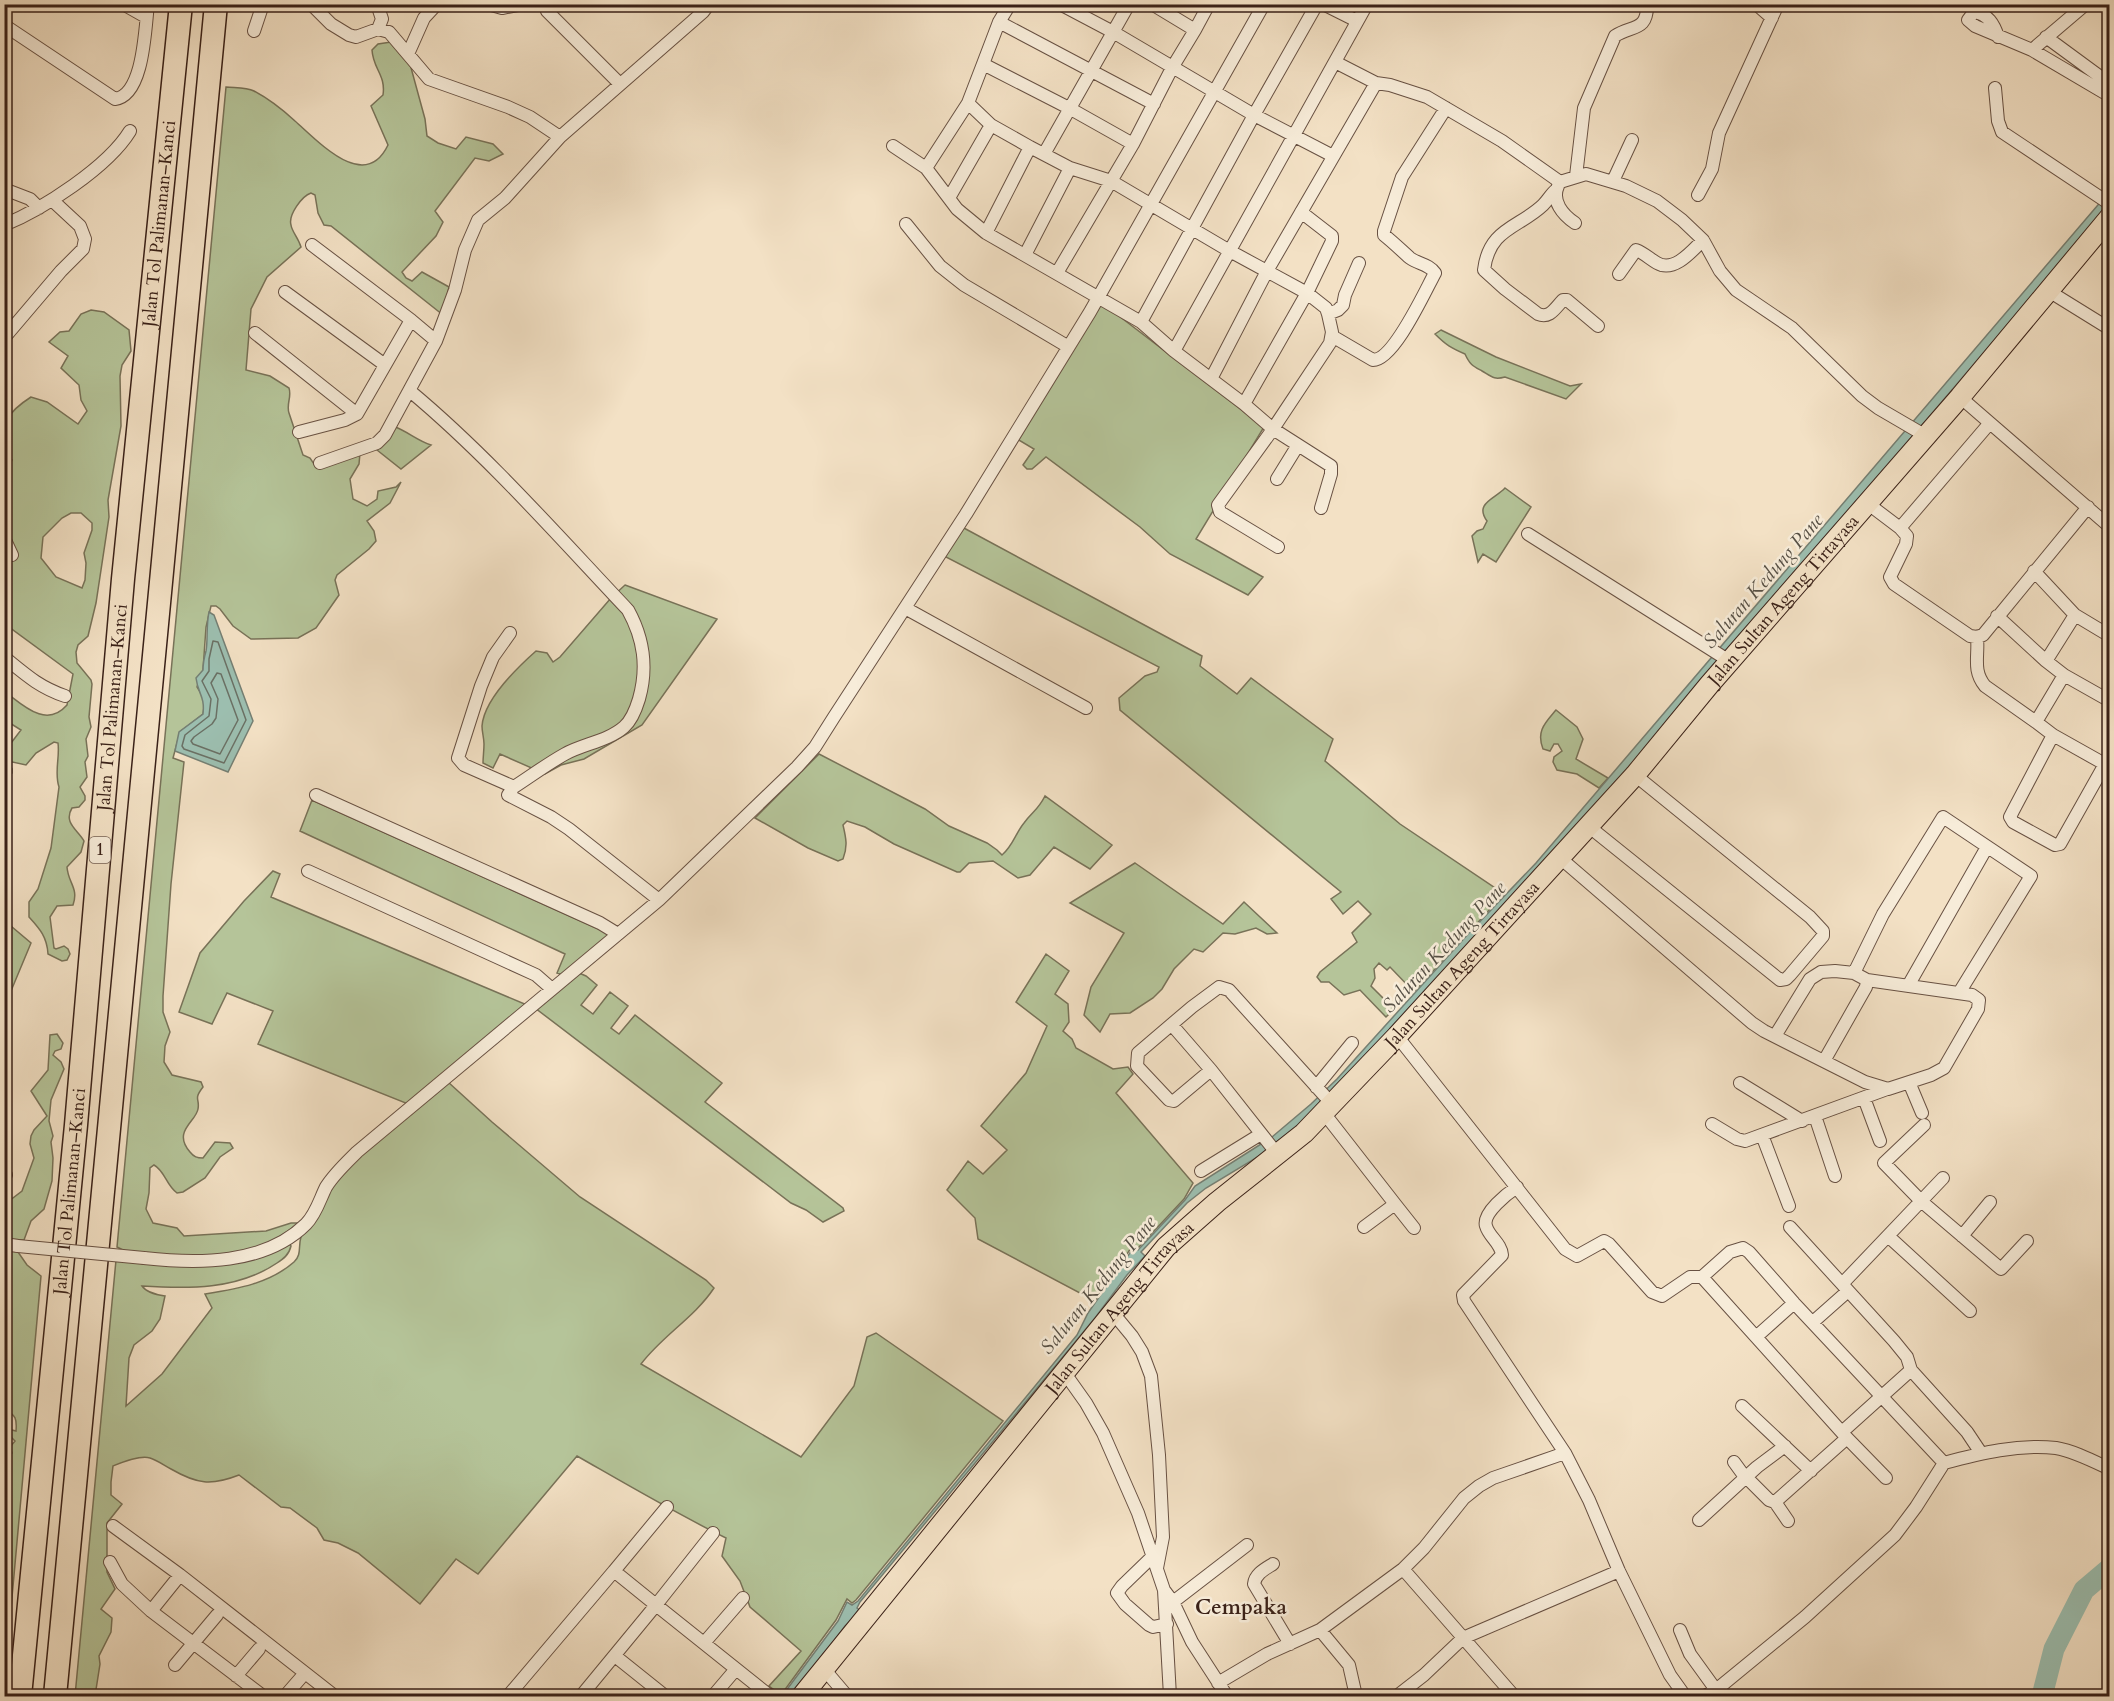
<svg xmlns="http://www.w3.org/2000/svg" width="2114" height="1701" viewBox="0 0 2114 1701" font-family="Cardo,serif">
  <rect width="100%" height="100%" fill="#f3e1c5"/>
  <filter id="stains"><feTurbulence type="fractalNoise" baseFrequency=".00333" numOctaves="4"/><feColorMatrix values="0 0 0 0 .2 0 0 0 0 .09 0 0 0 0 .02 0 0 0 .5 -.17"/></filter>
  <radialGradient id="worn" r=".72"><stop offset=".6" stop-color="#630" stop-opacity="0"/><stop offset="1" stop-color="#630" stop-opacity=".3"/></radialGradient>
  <path fill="#b5c499" stroke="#787258" stroke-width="1.5" fill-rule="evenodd" d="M391,42L410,64L425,119L427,136L438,143L456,149L466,137L493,144L503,154L489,161L475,158L435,211L443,222L436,236L402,272L406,278L412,281L422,272L449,287L443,315L331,226L324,225L318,213L315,195L311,193C302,196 288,215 291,225C292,232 298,237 301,247L267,277L251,309L246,370L270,376L289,388C292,397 286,404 289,413L303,455L310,458L316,467L328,465L360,453L359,464L350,479L353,499L367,506L377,499L378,491L396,487L401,482L390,503L367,521L374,531L376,541L369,549L337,575L335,580L339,595L316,628L298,638L251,639L233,626L220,609L216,606H211L206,627L203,670L197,687L205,700L203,714L180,732L173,758L184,762L171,884L163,996V1012L170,1032L165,1046L164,1062L172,1075L201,1082L203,1087C193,1100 200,1098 198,1109C196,1122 172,1131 190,1152C194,1157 197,1158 203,1158L215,1142L230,1143L233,1148L220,1157L205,1178L183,1192L177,1193C166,1185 165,1171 154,1165L150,1168L149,1193L146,1209L153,1223L177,1228L184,1236L266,1231L291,1223H298C260,1256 223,1256 176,1256C157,1256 134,1257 117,1247L226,87C235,88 246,87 254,91C269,99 283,110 295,121C319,142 365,193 388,145L371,106L383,95C386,75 373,69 372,50L378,44Z
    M1102,303L1264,427L1196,539L1263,577L1248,595L1170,554L1140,527L1046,457L1032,469H1027L1023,465L1034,449L1017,439Z
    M91,310L104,312L129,330L131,351L122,365L120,376L121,426L108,500L109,517L96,603L88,636L78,645L76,652L77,663L91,680L92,684L89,717L91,727L86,739L88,756L85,762L87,777L80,787L85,796V800L79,807L72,808C63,823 78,830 84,841L81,852L67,867C68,883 79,888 73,905L57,906L50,917L54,948L56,949L64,946L68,949L70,954L67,960L62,961L48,954C47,937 40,929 29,917V902L38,889L51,848L59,787C54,772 60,758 58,743L54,742L36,753L26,765L8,761L12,769V773L5,777V746L8,747L21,730L5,720L4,691C23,705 46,729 67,705L73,674L5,624L4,489C12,481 7,470 12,460L5,453C5,422 3,415 31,397L47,402L78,424L87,411L81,400L79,385L61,368L68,356L49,342L60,332L69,331L81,314ZM71,513H81L92,523V530L84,553L86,563L85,580L82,588L56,577L41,558L43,537L62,518Z
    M1441,330L1496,357L1570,386L1581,384L1566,399L1505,377C1494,380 1492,377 1482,371C1473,366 1470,365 1465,354C1451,348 1446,345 1435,334Z
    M393,426C407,431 418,441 431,445L401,469L377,450L386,441Z
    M1505,488L1531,507L1496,562L1483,554L1478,562L1472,536L1477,531L1483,529L1487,521C1474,503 1495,499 1505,488Z
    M962,527L1202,656L1200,666L1237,694L1251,678L1333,739L1325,761L1400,824L1504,894L1414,992L1390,967L1387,970L1379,963L1374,969L1375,978L1371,986L1394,1009L1386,1017L1360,990L1344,995L1329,982H1321L1317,977L1320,972L1357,942L1352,933L1371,914L1358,901L1343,914L1331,899L1341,892L1120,710L1119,698L1145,676L1157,672L1159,667L944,556Z
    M625,585L717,619L642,725L584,759L561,765L545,774L500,754L493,768L483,763C483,757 484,751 484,744C484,738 482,732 482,726C484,700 518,667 536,651L547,653L553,662L560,657L611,598Z
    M1556,710L1577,727L1583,739L1576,759L1608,778L1599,788L1577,774L1557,770L1553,762L1554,757L1562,751L1558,744H1554L1550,751L1543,749C1536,731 1545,723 1556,710Z
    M819,754L925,809L949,826L987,843L997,850L1002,855C1013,846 1015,834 1024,823C1032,812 1038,810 1045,796L1112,845L1090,869L1054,847L1030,875L1018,878L993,861L969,863L960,872H957L894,844L865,827L847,821L843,825C846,838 848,846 843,859L838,861L808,848L755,818Z
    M312,800L612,935L563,975L557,973L565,954L300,831Z
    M1135,863L1223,924L1244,902L1277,933L1267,934L1256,928L1235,934L1223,933L1203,952L1194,949L1174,969L1162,989L1153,998L1130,1013L1110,1014L1100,1032L1084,1015L1091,987L1124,933L1070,903Z
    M273,871L280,874L271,897L527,1005L408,1104L258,1044L273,1011L227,993L212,1024L179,1012L200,953L244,901Z
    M5,921L31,943L11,991L5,1000Z
    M1046,954L1069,971L1055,994L1068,1004L1069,1022L1063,1031L1072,1039L1076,1048L1113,1069L1128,1067L1133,1074L1116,1093L1193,1183L1184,1199L1138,1248L1133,1245L1095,1301L978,1239L975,1218L947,1190L968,1161L983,1174L1007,1150L981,1126L1026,1073L1047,1026L1016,1002Z
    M579,973L586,976L597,985L581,1005L593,1014L610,992L628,1006L611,1028L619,1034L635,1015L722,1083L705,1102L843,1208L844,1211L823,1222L806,1210L791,1203L535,1008Z
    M57,1034L63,1043L61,1049L55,1051L53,1055L61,1062L64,1069L51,1100L49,1121L53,1136L51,1142L53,1158L52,1181L44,1209L31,1221L24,1240L5,1239V1204L22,1191L34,1158L30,1144L31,1136L34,1130L47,1116L31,1091L48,1070L50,1035Z
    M448,1082L492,1122L580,1197L706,1280L714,1288C695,1317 662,1336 641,1364L801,1457L854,1386L867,1337L876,1333L1003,1421L856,1600L852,1603L847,1599L836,1620L781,1695L769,1686L801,1651L750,1607L740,1581L722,1556L726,1538C675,1513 626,1484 577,1456L478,1574L456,1559L420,1604L358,1553L338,1543L324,1540L317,1528L290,1508L281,1507L239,1475C211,1486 197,1484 171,1469C165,1466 157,1460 150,1458C140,1455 123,1462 113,1466L111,1482V1495L122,1504L107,1523V1572L115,1589L101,1609L112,1618L111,1632L99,1656L100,1664L95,1696H75L116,1260L162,1264L289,1243L291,1246C289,1255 283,1259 277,1263C237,1290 188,1289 142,1286C146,1292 158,1295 165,1296L160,1319L152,1331L134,1345L129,1358L126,1406L162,1374L212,1308L205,1294C236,1289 269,1284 294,1262C302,1255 298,1246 301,1237C304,1226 323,1200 330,1190C357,1151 411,1114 448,1082Z
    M5,1250L18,1252L27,1265L41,1276L5,1675L4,1455L12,1453L10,1447L15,1441L10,1436H5L4,1428L16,1431C17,1419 16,1415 5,1410Z"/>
  <path fill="#9cbeaf" stroke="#757f73" stroke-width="1.5" d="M2109,192V205L1635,763L1317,1111L1261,1155L1206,1188L1187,1203L1141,1252L1145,1256L1127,1275L1095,1318L860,1602L857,1608L861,1611L845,1626L793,1696H782L838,1621L847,1602L852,1605L858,1601L1077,1335L1088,1313L1134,1247L1138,1250L1185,1200L1195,1186L1272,1137L1311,1104L1337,1079L1469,933L1536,863Z
    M209,612L214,615L253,721L228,772L175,751L179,732L203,714C205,696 198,694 196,678L203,670C203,662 204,658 206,651C208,640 206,625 209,612Z"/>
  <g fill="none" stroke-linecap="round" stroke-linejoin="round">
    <path stroke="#6b7064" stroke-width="1.5" d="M213,641L218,642L246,720L224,763L184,749L182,746L185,735L209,716L211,699L202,681L209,671V659Z
      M217,673L221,674L238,720L220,754L193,744L191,741L194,737L212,724L216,718L218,699L211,683Z"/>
    <path stroke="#757f73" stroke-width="4" d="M4,1453H8"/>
    <path stroke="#9cbeaf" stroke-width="21" d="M2042,1696L2054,1649L2084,1590L2110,1568"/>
    <g stroke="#685143" stroke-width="14">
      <path id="street" d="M123,4L146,17
        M311,4L331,24L349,35L356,37L378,29L389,32L429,79L508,107L530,117L560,137
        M377,4L382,19L378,29
        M488,4L502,8L523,4
        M544,4L547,11L620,84
        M1060,4L1113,32L1254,115L1333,156
        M1323,4L1357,21
        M1756,4L1772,18
        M999,22L1154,104
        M4,25L115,99C144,95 145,28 148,4
        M1195,30L1209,4
        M254,31L263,4
        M1998,37C1994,24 1988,14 1974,12L1968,20L1975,26L2032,50L2110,96
        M2046,37L2110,84
        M2032,50L2086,4
        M408,54L424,18L437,4
        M1335,62L1376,83L1390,85L1427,97L1502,141L1560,182L1586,174L1626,186L1657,201L1682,220L1703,240L1720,271L1736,290L1792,328L1862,396L1878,408L1926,436
        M983,64L999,22L1010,4
        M1995,88L1998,121L2002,132L2110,204
        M1133,144L1069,108L983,64L968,103L991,125L1030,147L1070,168L1111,181L1228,250L1307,293L1326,308L1328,314L1332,332L1330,343L1273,429L1331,466V474L1321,508
        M893,146L926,168L957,209L986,233L1141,322L1174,351L1244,404L1273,429L1218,505L1220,512L1278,547
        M1044,154L1129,4
        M926,168L968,103
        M1576,176L1584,108L1615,36C1631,25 1648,32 1647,4
        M1613,181L1632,140
        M1558,186C1551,201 1563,215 1575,223
        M4,189L30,199L39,208
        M1556,190C1551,194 1548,200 1543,205C1519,228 1489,228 1484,270L1505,289L1538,314C1550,319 1555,308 1563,300H1567L1598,326
        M1698,195L1712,169L1719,133L1778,4
        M949,198L991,125
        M906,224L940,266L964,285L1067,346
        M4,225C43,209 108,167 130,131
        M986,233L1030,147
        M312,245L411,320
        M1025,255L1070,168
        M1057,273L1133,144L1172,68L1195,30L1152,4
        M1619,274L1636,250C1644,253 1650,259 1657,263C1674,273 1692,251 1703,240
        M2047,290L2110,329
        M285,292L385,365
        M1328,314L1338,310L1343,305L1345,295L1359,263
        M1141,322L1254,115L1317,4
        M255,333L357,414
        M1332,336L1373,360C1394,360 1425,291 1435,273C1429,264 1418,264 1410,258C1402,251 1394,243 1384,235V231L1402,177L1446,108
        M4,338L61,271L83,249L85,239L80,226L52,200
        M1174,351L1367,4
        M1211,379L1267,271L1376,83
        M410,391C488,456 558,536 628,610C644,639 648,667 639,699C636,709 632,720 624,727C608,741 583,744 565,754C547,764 531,776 514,787L508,795L551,817L569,829L659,900
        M1960,397L2110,527
        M1244,404L1307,293L1332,241V236L1301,212
        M299,432L345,420L357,414L411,320L436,341
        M320,463L377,443L385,435L436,341L455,290L465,250L478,220L505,198L560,137L703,12L709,4
        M1277,479L1298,445
        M1867,503L1900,528L1907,536L1906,544L1890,577L1894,584L1970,636L1977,637L1983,635L2088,507
        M1900,528L1989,424
        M1528,534L1731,662
        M4,538L12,555
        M2034,571L2075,615L2110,636
        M905,608L1086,708
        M2075,615L2046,661L2064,675L2110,701
        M1997,616L2046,661
        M510,633L493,657L481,686L458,758L464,765L514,787
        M1977,637C1979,656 1972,670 1985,686L2036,722
        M4,657C26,675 39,687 65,696
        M2064,675L2036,722L2053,735L2110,767
        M2053,735L2013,811L2010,817L2013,822L2055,845L2060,844L2105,764
        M316,795L600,923L618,934
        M1587,825L1780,980L1786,979L1790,975L1823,936V931L1810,917L1635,775
        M1559,857L1752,1023L1764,1031L1865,1082L1888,1089L1931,1075L1944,1068L1978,1009L1979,1000L1972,995L1867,980
        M308,871L536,975L552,989
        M1854,973L1883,914L1943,817L2031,876L1959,993
        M1908,986L1987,847
        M1172,1025L1211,1070L1278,1155
        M1397,1036L1565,1249L1577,1256L1604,1241L1609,1244L1652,1292L1662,1296L1690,1277H1702L1847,1438L1886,1478
        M1775,1036L1810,979L1821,972L1835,971L1854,973L1867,980L1866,987L1824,1061
        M1211,1070L1174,1101L1169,1100L1137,1066L1138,1053L1192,1007L1219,987L1229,990L1332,1104
        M1909,1082L1922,1113
        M1740,1083L1802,1121
        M1316,1087L1352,1043
        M1864,1098L1880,1141
        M1324,1113L1395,1204L1364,1227
        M1815,1116L1835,1176
        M1712,1124L1737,1139L1745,1141L1887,1089
        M1924,1125L1884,1163L1921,1201L2001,1269L2027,1241
        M1762,1135L1789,1206
        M1201,1171L1261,1134
        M4,1172L6,1175
        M1517,1187C1508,1193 1482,1213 1486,1226C1489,1237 1501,1243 1502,1255L1463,1295L1464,1301L1565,1453L1589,1500L1619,1571L1670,1675L1685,1696
        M1395,1204L1414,1228
        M1790,1227L1894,1341L1907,1357L1911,1370L1842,1432
        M1888,1236L1970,1311
        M1962,1236L1990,1202
        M4,1244L18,1246
        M144,1258C197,1264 265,1265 306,1224C316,1214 320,1199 326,1187C334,1174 346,1163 357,1152L659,900L797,767L815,747L834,717L966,514L1090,312L1264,4
        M1702,1277L1730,1252L1743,1248L1749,1252L1794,1303L1944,1463
        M1842,1284L1943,1178
        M1113,1313L1132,1336L1142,1352L1151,1376L1159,1455L1163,1537L1157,1568
        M1813,1322L1848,1291
        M1756,1337L1794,1303
        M1911,1370L1967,1432L1981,1453
        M1064,1372L1086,1403L1103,1433L1138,1513L1164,1590L1173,1602L1192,1642L1227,1696
        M1742,1406L1811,1471
        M1734,1462L1742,1473L1769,1500L1775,1502L1847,1438
        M1775,1502L1788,1521
        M667,1507L614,1571L656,1605L713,1533
        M1699,1520L1757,1467L1785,1446
        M113,1526L180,1575L332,1694
        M1153,1556L1122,1586L1117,1593L1125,1604L1149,1625L1153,1627L1167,1624
        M110,1562L122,1584L151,1611L263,1696
        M1273,1564C1265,1569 1255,1574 1254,1584L1290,1644
        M1403,1569L1514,1696
        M1164,1590L1170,1696
        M1173,1602L1247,1545
        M151,1611L180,1575
        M1320,1630L1349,1665L1356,1696
        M1680,1630L1690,1654L1716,1690
        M704,1643L743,1598
        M615,1656L665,1696
        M175,1665L217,1615
        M824,1669L847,1696
        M236,1676L259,1649
        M1218,1683L1267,1654L1320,1630L1403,1569L1424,1548L1464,1498L1479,1486L1493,1478L1565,1453
        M285,1696L305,1673
        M508,1696L614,1571
        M581,1696L656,1605L770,1696
        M713,1696L736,1669
        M1397,1696L1424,1675L1463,1638L1619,1571
        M1705,1696L1716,1690L1805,1617L1895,1535L1916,1507L1944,1463C1981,1453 2018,1444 2056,1448C2074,1451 2093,1461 2110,1469"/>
    </g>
    <g stroke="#3a2118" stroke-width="22">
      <g id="primary">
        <path id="s1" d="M802,1696L1166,1247L1217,1202L1304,1133L1397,1036L1635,775L1709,685L1960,397L2110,217"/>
      </g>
    </g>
    <g stroke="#3a2118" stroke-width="25">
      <g id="highway">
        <path id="s2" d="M20,1696L76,1125L123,579L181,4"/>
        <path d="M55,1696L216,4"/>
      </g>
    </g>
    <use href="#street" stroke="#f7ecd9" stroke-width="12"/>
    <use href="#primary" stroke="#f3e1c5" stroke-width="20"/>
    <use href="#highway" stroke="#f3e1c5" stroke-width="22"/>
    <g stroke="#685143" stroke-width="14" stroke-linecap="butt">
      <path id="street-bridge" d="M18,1246L144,1258"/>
    </g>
    <use href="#street-bridge" stroke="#f7ecd9" stroke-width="12"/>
  </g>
  <g text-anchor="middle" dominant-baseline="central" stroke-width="5" stroke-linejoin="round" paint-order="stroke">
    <rect fill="#f7ecd9" stroke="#735e52" stroke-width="1.5" x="89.5" y="837" width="21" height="26" rx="4.5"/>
    <g font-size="16" font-weight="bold" fill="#3a2118">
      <text x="100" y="850">1</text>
    </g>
    <g font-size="18" fill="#3a2118" stroke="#f7ecd9">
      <text stroke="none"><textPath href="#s2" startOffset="1479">Jalan Tol Palimanan–Kanci</textPath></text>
      <text stroke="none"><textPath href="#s1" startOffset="1474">Jalan Sultan Ageng Tirtayasa</textPath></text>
      <text stroke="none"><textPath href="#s2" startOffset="993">Jalan Tol Palimanan–Kanci</textPath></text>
      <text stroke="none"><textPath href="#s1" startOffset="988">Jalan Sultan Ageng Tirtayasa</textPath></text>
      <text stroke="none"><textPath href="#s2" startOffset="507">Jalan Tol Palimanan–Kanci</textPath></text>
      <text stroke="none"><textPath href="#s1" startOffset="502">Jalan Sultan Ageng Tirtayasa</textPath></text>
    </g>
    <g font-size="20" font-style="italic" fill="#575045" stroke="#f7ecd9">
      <text transform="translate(1763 581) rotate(-49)">Saluran Kedung Pane</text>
      <text transform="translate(1444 947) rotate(-47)">Saluran Kedung Pane</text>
      <text transform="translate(1098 1285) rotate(-51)">Saluran Kedung Pane</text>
    </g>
    <g font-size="21" font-weight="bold" fill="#3a2118" stroke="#f7ecd9">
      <text x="1241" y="1607">Cempaka</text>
    </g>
  </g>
  <rect width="2114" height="1701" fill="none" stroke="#f3e1c5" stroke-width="24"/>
  <rect x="6" y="6" width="2102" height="1689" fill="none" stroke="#3a2118" stroke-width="3"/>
  <rect x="12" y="12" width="2090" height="1677" fill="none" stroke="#3a2118" stroke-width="1.5"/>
  <rect width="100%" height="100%" filter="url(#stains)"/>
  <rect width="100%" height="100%" fill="url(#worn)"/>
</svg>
